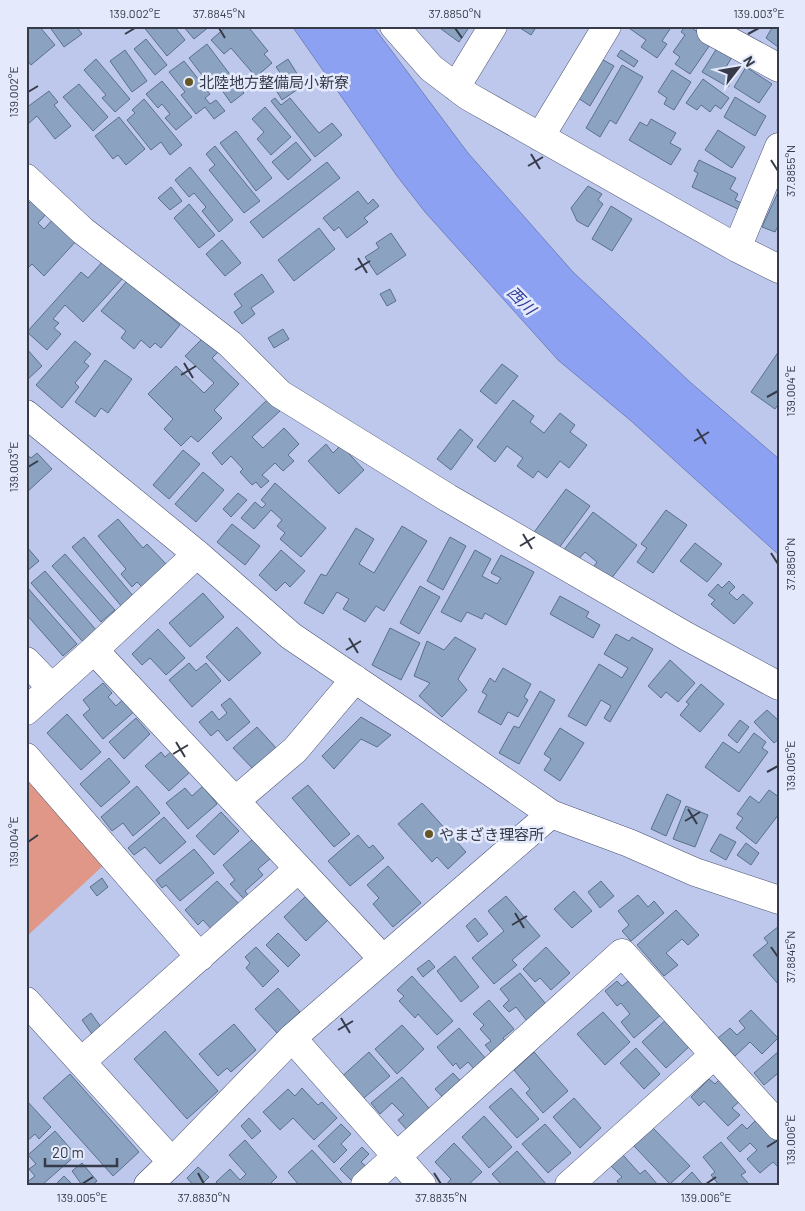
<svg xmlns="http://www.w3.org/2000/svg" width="805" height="1211" viewBox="0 0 805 1211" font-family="Barlow,'Noto Sans JP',sans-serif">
  <rect width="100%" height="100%" fill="#bec8ec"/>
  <path fill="#e09787" d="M26,773L106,863L26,937Z"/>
  <path fill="#8da1f2" stroke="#7382bf" d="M292,26H373L468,153L573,272L690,382L779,459V555L630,420L558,360L425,212L397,176Z"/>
  <path fill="#8ba3c1" stroke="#59708c" d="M26,26H39L55,45L31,65L26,59Z
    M49,26H76L82,34L64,47Z
    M143,26H174L185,40L167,56Z
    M183,26H210L194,39Z
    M227,26H254L250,29L268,51L264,54L272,63L256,77L231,48L224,54L211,40Z
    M437,26H470L459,42Z
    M517,26H537L531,35Z
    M626,26H672L662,41L667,44L657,58L641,47L646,40Z
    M685,26H689L712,42L690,74L675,64L680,57L673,52L685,35L681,32Z
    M773,26H779L778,47L766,38Z
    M146,39L167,65L155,75L134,49Z
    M207,44L244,93L231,103L214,79L208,83L189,58Z
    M717,48L732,57L726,67L736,73L728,87L702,72Z
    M125,50L147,81L132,92L110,61Z
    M621,50L638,61L634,67L617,56Z
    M598,57L614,66L590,106L575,96Z
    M96,59L130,99L115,112L102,98L106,95L84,70Z
    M288,59L304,85L282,100L273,85L284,78L276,67Z
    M184,61L210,94L205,98L210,104L216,100L225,111L214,119L205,107L196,114L181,95L185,92L169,72Z
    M622,65L643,77L616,124L610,120L600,137L586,128Z
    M746,67L772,84L759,103L734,87Z
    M672,70L691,82L674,110L664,104L667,98L658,92Z
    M703,79L729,98L721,109L715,105L710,112L701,105L697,110L686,103Z
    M162,81L192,117L176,130L165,118L170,114L162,104L158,108L146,94Z
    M79,84L108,117L93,131L63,97Z
    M49,91L58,102L54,105L71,126L55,139L37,116L28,124L26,122V108Z
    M735,97L766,116L755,136L724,117Z
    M275,98L281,105L290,98L319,133L332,123L342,135L315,157L271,101Z
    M144,99L182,145L170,155L161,142L151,150L127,120L135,113L132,110Z
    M265,107L291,137L271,155L257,139L264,132L252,119Z
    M119,117L145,149L126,165L118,155L113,159L95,136Z
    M651,119L676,133L670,143L681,149L671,165L629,140L640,122L647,126Z
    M718,130L745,147L732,168L705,150Z
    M236,131L272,178L256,191L220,143Z
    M296,142L311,160L288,180L272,162Z
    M215,146L260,201L244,213L209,170L215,165L206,154Z
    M699,160L736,178L730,189L738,194L735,200L746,205L742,211L692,187L698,173L694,171Z
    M327,162L340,178L263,238L250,222Z
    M190,167L233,220L219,232L202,211L206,207L194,193L189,197L175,180Z
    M588,186L602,194L598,200L603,204L588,227L577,221L571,208Z
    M171,187L182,201L170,210L158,198Z
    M779,190V224L775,232L762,227Z
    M358,191L368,204L373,199L379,206L364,218L368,222L347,238L339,227L334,231L323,218Z
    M33,199L48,212L38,223L44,229L55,217L78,239L44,276L32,264L26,270V206Z
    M189,204L215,235L199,248L174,218Z
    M611,206L632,219L612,251L592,239Z
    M319,228L335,249L294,281L278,260Z
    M391,233L406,255L377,275L365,257L379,248L376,243Z
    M222,240L241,263L225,276L206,254Z
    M104,260L123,278L83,322L65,305L53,319L59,323L54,328L61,334L47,350L27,332L81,272L88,278Z
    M262,274L274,292L251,308L255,314L242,324L234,312L242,306L234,294Z
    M127,281L180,325L161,348L155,343L150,348L141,340L134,349L121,338L126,331L101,311Z
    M390,289L396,301L387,306L380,294Z
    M283,329L289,339L274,348L268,338Z
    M203,338L218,352L212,358L239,384L214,410L222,418L198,442L191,436L181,446L164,429L173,419L148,394L176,366L204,393L214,383L185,356Z
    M75,341L91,354L84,362L89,366L75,383L79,387L62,408L36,385Z
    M26,348L42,366L26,381Z
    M779,351V403L775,409L751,392Z
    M105,360L132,379L108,413L101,408L95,417L75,402Z
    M502,364L518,376L496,404L480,391Z
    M269,398L280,411L252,437L263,448L284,428L299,444L288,455L294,461L283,471L275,463L262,475L269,481L261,488L256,482L252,485L240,472L243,469L231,456L222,465L212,453Z
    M513,400L534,416L530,422L544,433L560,413L575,425L570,432L587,445L569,468L560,461L547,478L538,471L533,478L517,466L523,458L507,446L495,462L477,447Z
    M460,429L473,440L451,470L437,459Z
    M326,444L333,453L341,445L364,470L339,494L308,461Z
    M183,450L200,464L169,499L153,485Z
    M37,453L52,469L26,493V454L31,458Z
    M203,472L224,490L196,522L175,504Z
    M275,483L326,528L301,557L280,539L285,533L277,526L282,520L271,510L254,529L241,518L255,502L262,508L266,504L261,500Z
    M566,489L590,506L556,552L532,535Z
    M238,493L247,500L231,517L223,509Z
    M666,510L687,525L653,573L637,562L647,548L641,544Z
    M593,512L637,545L607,584L591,571L597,562L585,552L577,561L563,551Z
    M118,519L143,548L147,544L167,565L142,587L137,582L132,587L121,574L126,569L98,536Z
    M232,524L260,546L245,565L217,542Z
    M402,526L427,541L384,611L376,606L365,622L343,609L349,599L337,592L323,614L304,603L321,574L326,576L356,528L374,539L359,564L374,573Z
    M84,537L134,597L122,607L72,547Z
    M450,537L466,546L443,590L427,581Z
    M695,543L722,564L707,582L680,561Z
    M26,546L39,561L26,572Z
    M281,550L305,571L290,587L285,582L276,591L259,575Z
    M475,550L491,559L482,576L497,584L501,578L491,573L501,555L534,572L506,625L485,613L482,619L467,612L461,622L441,612Z
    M65,554L115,610L101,622L52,566Z
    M45,571L97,631L83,642L31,583Z
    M729,581L735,587L729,593L737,600L743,594L753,603L734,624L711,604L715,600L708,595L718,584L722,588Z
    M26,586L77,644L63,656L26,614Z
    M420,586L440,597L419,634L400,623Z
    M203,593L224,617L190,647L169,623Z
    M560,596L589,612L586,617L600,625L593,638L550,614Z
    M237,627L261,653L229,681L206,657Z
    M390,628L420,643L401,680L372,665Z
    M158,629L185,658L166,675L150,658L142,665L132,654Z
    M616,634L629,641L632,637L653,649L610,722L604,718L611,706L601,700L586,726L568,716L599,664L622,678L628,668L604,654Z
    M455,637L476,649L458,679L467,690L442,717L419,696L430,683L414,676L427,641L444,650Z
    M670,660L695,683L678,702L666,692L661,698L648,686Z
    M189,663L196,671L206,663L221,681L192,707L169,680Z
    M503,668L531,684L524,697L528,700L518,717L508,712L501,725L478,712L487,695L482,692L490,678L495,682Z
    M103,683L112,693L108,697L116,706L126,697L137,709L103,739L83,715L90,709L83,700Z
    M701,684L724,704L700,732L680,715L689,704L686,702Z
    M540,691L555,700L519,764L499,753L514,726L519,728Z
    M230,698L250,722L227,741L218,730L211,736L199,722L212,711L219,720L227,713L221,705Z
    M767,710L779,721V739L774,743L754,722Z
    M67,714L101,752L81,770L47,733Z
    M361,717L391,735L377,747L361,739L334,769L322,756Z
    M136,718L150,734L124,759L109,742Z
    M740,720L749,727L737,743L728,735Z
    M257,727L277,749L254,770L233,748Z
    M560,728L584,743L560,781L544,770L551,759L544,754Z
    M754,733L766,742L762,748L768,752L739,792L705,767L723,742L739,753Z
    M172,751L191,771L169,791L145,766L161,752L165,757Z
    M109,758L130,782L101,807L80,784Z
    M308,785L350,834L334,847L292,798Z
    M137,786L160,813L133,836L123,823L112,831L101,817Z
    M203,786L217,804L188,829L166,803L185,788L192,796Z
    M769,790L779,797V814L756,844L736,828L743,818L737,814L750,796L759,803Z
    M667,794L681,801L666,836L651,829Z
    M422,803L466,852L448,869L437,857L432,862L398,824Z
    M686,806L708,815L695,847L673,839Z
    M221,812L239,831L214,855L196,836Z
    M164,817L186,842L160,864L145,847L134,855L128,848Z
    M720,834L736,842L726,860L710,851Z
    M358,835L369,848L373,845L384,858L350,886L328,861Z
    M254,838L271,858L258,869L263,875L245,891L248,895L244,899L230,884L235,880L223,865Z
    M746,843L759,853L751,865L737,855Z
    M194,849L214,873L180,901L166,885L162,888L156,880Z
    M388,866L421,903L393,927L373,904L379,898L367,885Z
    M102,878L108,887L97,896L90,887Z
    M217,881L242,907L215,933L203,920L198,925L185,910Z
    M601,881L614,896L600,908L588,892Z
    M574,891L592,911L572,928L554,909Z
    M638,895L648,907L654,901L664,913L631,941L622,931L629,925L618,911Z
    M306,896L328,920L306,941L284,917Z
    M506,896L540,936L512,960L517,965L494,984L472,958L504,931L488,911Z
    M676,910L699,935L688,945L682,939L666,953L678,965L664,976L637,945Z
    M475,918L488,934L478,942L466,926Z
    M779,926V985L753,955L768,943L764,938Z
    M278,933L300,955L288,967L266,945Z
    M256,947L279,971L263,987L246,968L250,963L245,957Z
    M546,947L570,973L551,990L540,978L535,982L523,969Z
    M455,956L479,987L461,1002L437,971Z
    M429,960L435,967L423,977L417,969Z
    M520,973L550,1009L527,1021L516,1007L509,1012L503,1006L509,1000L500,989Z
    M412,976L453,1021L437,1035L418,1014L415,1018L399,1001L404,996L397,990Z
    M632,978L662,1014L634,1038L621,1022L630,1014L621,1003L617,1006L605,991L617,981L622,986Z
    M278,988L300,1012L277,1033L255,1009Z
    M489,1000L514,1029L503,1038L510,1046L496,1058L485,1045L491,1041L480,1029L484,1025L473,1014Z
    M751,1010L778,1038L762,1054L750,1042L735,1056L718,1038L730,1028L737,1035L745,1028L739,1021Z
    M603,1012L630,1042L605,1065L577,1034Z
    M91,1013L103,1030L94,1037L82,1020Z
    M669,1017L692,1044L666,1068L642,1042Z
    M234,1024L256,1050L231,1072L227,1068L218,1076L199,1054Z
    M402,1025L424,1049L397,1074L375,1049Z
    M459,1028L487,1060L475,1070L468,1062L460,1069L456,1063L453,1066L437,1047Z
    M165,1031L218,1091L187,1119L134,1059Z
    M636,1048L660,1074L644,1089L620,1063Z
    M779,1051V1076L777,1074L764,1085L754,1073Z
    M369,1052L390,1076L359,1102L339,1079Z
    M534,1052L568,1091L543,1113L526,1093L530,1089L514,1070Z
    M453,1073L466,1087L448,1103L435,1089Z
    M70,1074L139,1152L113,1176L43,1098Z
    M402,1077L434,1114L407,1130L398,1120L404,1115L392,1103L380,1114L371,1103Z
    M721,1078L742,1099L732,1108L740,1115L728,1126L704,1101L699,1106L691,1097L709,1079L715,1084Z
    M302,1088L318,1105L322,1102L337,1118L314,1140L293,1118L280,1130L263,1112L288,1089L295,1096Z
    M511,1088L539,1119L517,1138L489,1107Z
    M574,1098L601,1128L580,1148L553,1117Z
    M26,1100L51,1127L39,1139L35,1134L26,1142Z
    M484,1116L512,1147L489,1168L462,1137Z
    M760,1116L779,1137V1168L773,1162L760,1173L747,1159L757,1150L750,1143L740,1152L727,1138L742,1124L747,1129Z
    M249,1118L261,1131L252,1139L241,1126Z
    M341,1124L351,1134L341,1144L347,1150L334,1163L318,1146Z
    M545,1124L571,1153L548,1173L522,1144Z
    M653,1128L690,1166L670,1184L634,1146Z
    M55,1131L76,1155L42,1185H28L26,1183L35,1176L29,1169L36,1164L28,1155Z
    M245,1140L277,1177L269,1185H218L216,1182L230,1169L240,1180L246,1174L229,1155Z
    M721,1142L746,1172L741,1175L748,1183L746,1185H719L711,1175L715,1172L703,1157Z
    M454,1143L482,1172L468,1185H446L451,1179L435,1162Z
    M362,1147L369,1154L361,1162L371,1171L356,1185L340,1169Z
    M312,1150L342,1183L340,1185H299L288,1172Z
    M517,1151L547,1185H502L492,1174Z
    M623,1155L640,1174L645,1170L658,1185H620L617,1181L622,1177L611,1166Z
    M82,1163L97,1181L92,1185H82L72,1171Z
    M198,1167L209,1177L201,1185H193L187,1178Z
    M692,1172L703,1185H679Z
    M64,1176L73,1185H55Z"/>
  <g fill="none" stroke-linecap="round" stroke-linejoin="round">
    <g stroke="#49516f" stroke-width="29">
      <path id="minor" d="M394,26L431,68L468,96L737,248L779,269
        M714,26L711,31L779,68
        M456,87L493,26
        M540,137L607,26
        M26,178L83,231L230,344L280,394L448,498L686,636L779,686
        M737,248L779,147
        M26,414L197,554L291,636L420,723L551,814L629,843L695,872L779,900
        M94,650L383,959
        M26,661L52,688
        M26,711L94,650L197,554
        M26,757L200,957
        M235,801L295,750L355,679
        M26,1001L172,1162
        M292,1038L422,1185
        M81,1062L298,869
        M148,1185L172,1162L292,1038L551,814
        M365,1185L622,953L779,1126
        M569,1185L714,1055"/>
    </g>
    <use href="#minor" stroke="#fff" stroke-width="28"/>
  </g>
  <path fill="none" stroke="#373b49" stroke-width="2" d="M219,28L225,38M455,28L462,38M125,34L135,28M748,34L759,28M28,92L38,86M531,154L540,169M771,160L778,171M528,166L543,157M358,258L367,273M355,270L370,261M184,363L193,378M181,375L196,366M767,397L778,391M697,429L706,444M694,441L709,432M28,467L38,461M523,534L532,549M520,546L535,537M771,553L778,564M349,638L358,653M346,650L361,641M176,742L185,757M173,754L188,745M767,772L778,766M688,809L697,824M685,821L700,812M28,842L38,835M515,913L524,928M512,925L527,916M771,947L778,957M341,1018L350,1033M338,1030L353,1021M767,1147L778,1140M198,1173L204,1184M434,1173L441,1184M82,1184L93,1177M706,1184L716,1177"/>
  <g fill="#655623" stroke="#e4eafc" stroke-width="2">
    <circle cx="189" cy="82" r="5"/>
    <circle cx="429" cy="834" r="5"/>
  </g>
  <g text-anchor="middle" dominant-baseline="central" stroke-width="5" stroke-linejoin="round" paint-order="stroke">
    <g font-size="15" fill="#373b49" stroke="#e4eafc" text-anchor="start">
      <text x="199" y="82">北陸地方整備局小新寮</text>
      <text x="439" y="834">やまざき理容所</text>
    </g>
    <g font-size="16" font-style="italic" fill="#323d9a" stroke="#e4eafc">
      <text transform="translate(522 300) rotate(45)">西川</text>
    </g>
  </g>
  <rect width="805" height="1211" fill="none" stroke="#e4eafc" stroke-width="55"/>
  <g transform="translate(738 68) rotate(59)" stroke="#e4eafc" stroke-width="4" paint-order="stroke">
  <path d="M0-4L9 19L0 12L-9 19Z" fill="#373b49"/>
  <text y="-8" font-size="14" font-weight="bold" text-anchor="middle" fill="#373b49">N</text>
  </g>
  <path d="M45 1158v8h72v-8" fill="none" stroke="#373b49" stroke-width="2.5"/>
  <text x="52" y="1158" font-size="15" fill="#373b49" stroke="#e4eafc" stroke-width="4" paint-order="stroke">20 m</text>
  <rect x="28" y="28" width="750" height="1156" fill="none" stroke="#373b49" stroke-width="2"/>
  <g font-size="12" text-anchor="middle" fill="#373b49">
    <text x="135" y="18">139.002°E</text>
    <text x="219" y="18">37.8845°N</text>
    <text x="455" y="18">37.8850°N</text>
    <text x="759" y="18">139.003°E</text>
    <text transform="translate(14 92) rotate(-90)" y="4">139.002°E</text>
    <text transform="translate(791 171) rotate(-90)" y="4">37.8855°N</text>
    <text transform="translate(791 391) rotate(-90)" y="4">139.004°E</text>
    <text transform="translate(14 467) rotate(-90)" y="4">139.003°E</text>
    <text transform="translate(791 564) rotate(-90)" y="4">37.8850°N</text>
    <text transform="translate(791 766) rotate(-90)" y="4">139.005°E</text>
    <text transform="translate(14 842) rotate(-90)" y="4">139.004°E</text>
    <text transform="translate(791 957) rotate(-90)" y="4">37.8845°N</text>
    <text transform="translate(791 1140) rotate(-90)" y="4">139.006°E</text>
    <text x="82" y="1202">139.005°E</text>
    <text x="204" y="1202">37.8830°N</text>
    <text x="441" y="1202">37.8835°N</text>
    <text x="706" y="1202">139.006°E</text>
  </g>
</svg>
